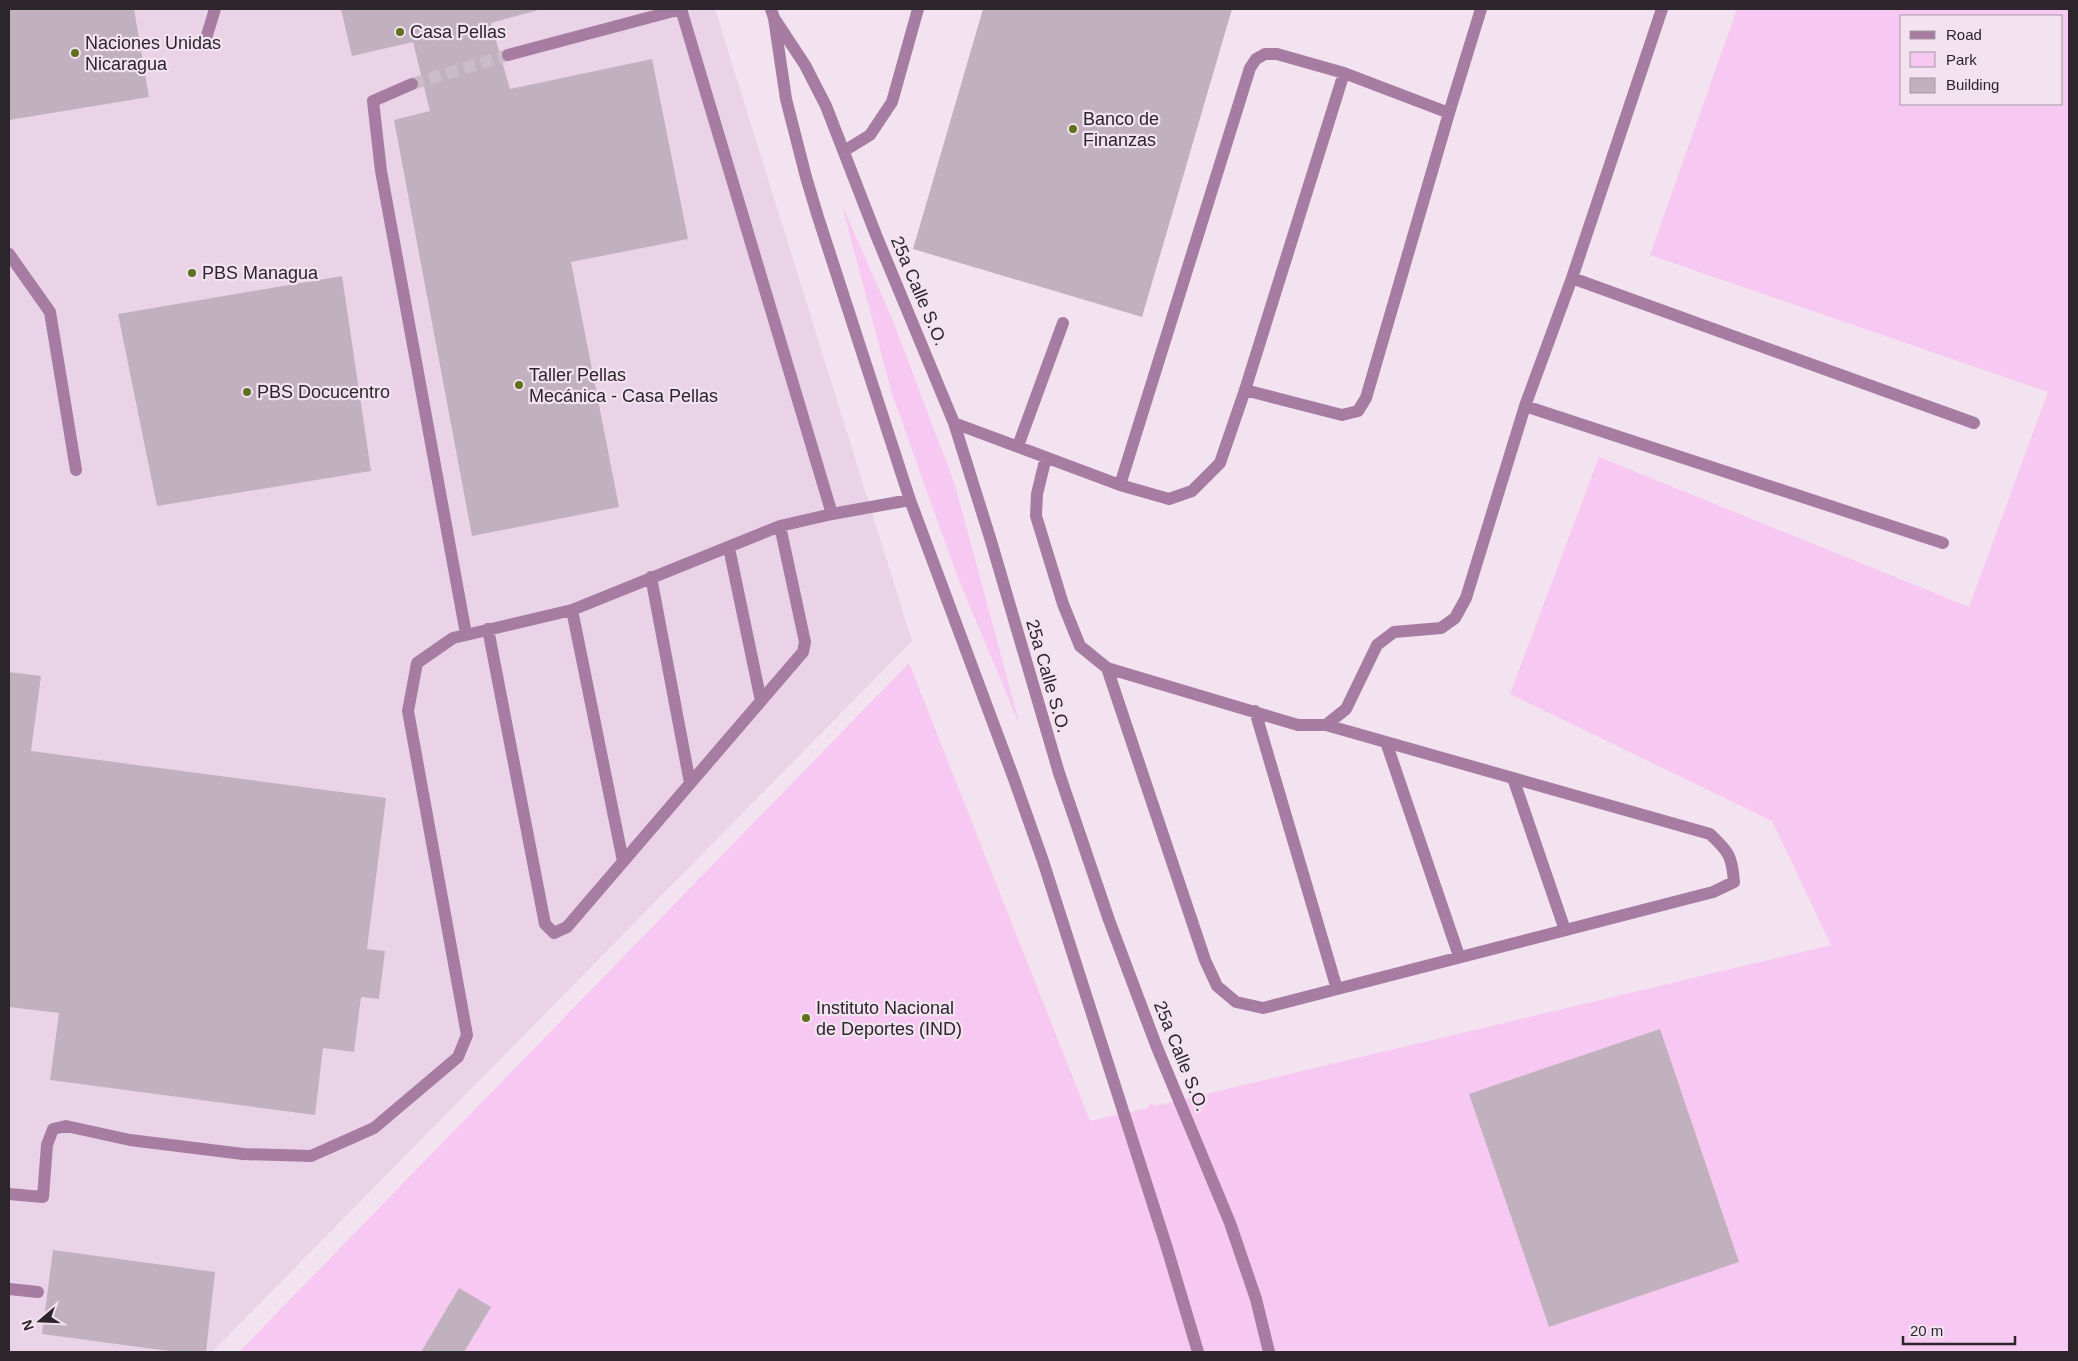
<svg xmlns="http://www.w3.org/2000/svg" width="2078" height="1361" viewBox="0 0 2078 1361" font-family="Arial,sans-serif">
  <rect width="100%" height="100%" fill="#f3e2f0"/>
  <path fill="#ead3e7" d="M9,9H715L912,641L212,1352H9Z"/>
  <path fill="#f7c8f1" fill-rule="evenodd" d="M1737,9H2069V1352H239L909,663L1090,1121L1148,1108L1150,1103L1156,1106L1831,945L1772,821L1510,694L1599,457L1969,607L2048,392L1650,255ZM1902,16H2062V104H1902Z
    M842,205L893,321L955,485L1020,726L958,578L892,394Z"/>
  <path fill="#c1b1bf" d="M9,9H134L149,97L9,120Z
    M341,9H542L491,23L510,89L652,59L688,239L571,262L619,507L472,536L394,120L430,111L413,42L352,56Z
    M983,9H1232L1142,317L913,249Z
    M342,276L371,471L157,506L118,314Z
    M9,672L41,676L31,751L386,798L367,949L385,951L379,999L361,997L354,1052L323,1048L315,1115L50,1080L59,1013L9,1007Z
    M1660,1029L1739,1262L1549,1327L1469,1094Z
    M53,1250L215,1272L206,1352H176L42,1334Z
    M459,1288L491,1307L464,1352H421Z"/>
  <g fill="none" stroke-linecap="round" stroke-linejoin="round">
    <path stroke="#cbbcc9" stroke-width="12" stroke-dasharray="12 6" stroke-linecap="butt" d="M412,84L508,55"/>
    <path stroke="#a77ca2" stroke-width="12" d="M681,9L832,514
      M771,9L774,18L786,99L806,177L818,217L910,500L1014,779L1043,861L1167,1248L1198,1352
      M774,18L805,65L826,106L876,235L954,423L991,541L1059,773L1109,920L1156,1045L1230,1223L1256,1299L1269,1352
      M204,45L215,9
      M508,55L681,9
      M412,84L373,101L381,171L466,634
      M844,151L870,135L892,102L918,9
      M9,254L50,312L76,470
      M1572,278L1974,423
      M1245,390L1342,415L1358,411L1366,398L1449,113L1481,9
      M1525,406L1943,543
      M954,423L1120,485L1169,499L1192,491L1220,463L1245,390L1344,73
      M1018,446L1063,323
      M1046,457L1037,494L1036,516L1063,604L1080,646L1107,668L1298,725H1326L1346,709L1377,645L1394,632L1441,628L1455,618L1466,598L1525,406L1572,278L1662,9
      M1120,485L1250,68L1256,59L1265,54H1277L1344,73L1449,113
      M729,548L761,701
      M651,577L690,783
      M572,610L623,861
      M488,629L545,924L554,933L567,927L803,652L805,642L780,526
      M1107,668L1205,960L1217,986L1236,1002L1263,1008L1713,892L1734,882C1732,856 1729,852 1710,834L1326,725
      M1255,711L1337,989
      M1386,742L1459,956
      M1513,778L1565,930
      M9,1194L43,1197L47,1145L53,1129L66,1126L130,1140L243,1154L311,1156L374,1128L458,1057L467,1035L408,711L417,663L453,638L572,610L780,526L832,514L910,500
      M9,1289L38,1292"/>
  </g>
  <g fill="#60711e" stroke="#f3e2f0" stroke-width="2">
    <circle cx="400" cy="32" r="5"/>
    <circle cx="75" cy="53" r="5"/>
    <circle cx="1073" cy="129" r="5"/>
    <circle cx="192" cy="273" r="5"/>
    <circle cx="519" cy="385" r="5"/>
    <circle cx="247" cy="392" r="5"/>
    <circle cx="806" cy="1018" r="5"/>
  </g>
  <g text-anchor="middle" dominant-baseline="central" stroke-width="4.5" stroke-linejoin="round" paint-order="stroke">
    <g font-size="18" fill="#2c262c" stroke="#f3e2f0" text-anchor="start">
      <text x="410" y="32">Casa Pellas</text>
      <text x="85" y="43">Naciones Unidas<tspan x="85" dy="21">Nicaragua</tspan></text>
      <text x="1083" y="119">Banco de<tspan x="1083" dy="21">Finanzas</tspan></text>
      <text x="202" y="273">PBS Managua</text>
      <text x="529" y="375">Taller Pellas<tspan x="529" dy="21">Mecánica - Casa Pellas</tspan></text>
      <text x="257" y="392">PBS Docucentro</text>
      <text x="816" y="1008">Instituto Nacional<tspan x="816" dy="21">de Deportes (IND)</tspan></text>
    </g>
    <g font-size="18" fill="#2c262c" stroke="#f3e2f0">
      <text transform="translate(919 291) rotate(67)">25a Calle S.O.</text>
      <text transform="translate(1048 676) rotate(74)">25a Calle S.O.</text>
      <text transform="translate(1181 1056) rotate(68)">25a Calle S.O.</text>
    </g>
  </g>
  <rect width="2078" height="1361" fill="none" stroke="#2c262c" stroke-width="20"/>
  <rect x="1900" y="15" width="162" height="90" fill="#f3e2f0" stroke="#a397a2"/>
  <rect x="1910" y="31" width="25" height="8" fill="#a77ca2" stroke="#a397a2"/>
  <text x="1946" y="40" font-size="15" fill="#2c262c">Road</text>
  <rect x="1910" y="52" width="25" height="15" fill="#f7c8f1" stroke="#a397a2"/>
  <text x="1946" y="65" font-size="15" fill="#2c262c">Park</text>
  <rect x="1910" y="78" width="25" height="15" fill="#c1b1bf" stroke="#a397a2"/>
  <text x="1946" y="90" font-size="15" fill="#2c262c">Building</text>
  <g transform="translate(40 1321) rotate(251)" stroke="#f3e2f0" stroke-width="4" paint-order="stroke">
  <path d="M0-4L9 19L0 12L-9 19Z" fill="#2c262c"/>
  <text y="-8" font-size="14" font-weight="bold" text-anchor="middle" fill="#2c262c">N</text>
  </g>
  <path d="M1903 1336v8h112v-8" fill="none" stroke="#2c262c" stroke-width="2.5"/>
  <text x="1910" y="1336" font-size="15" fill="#2c262c" stroke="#f3e2f0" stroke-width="4" paint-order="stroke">20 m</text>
</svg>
